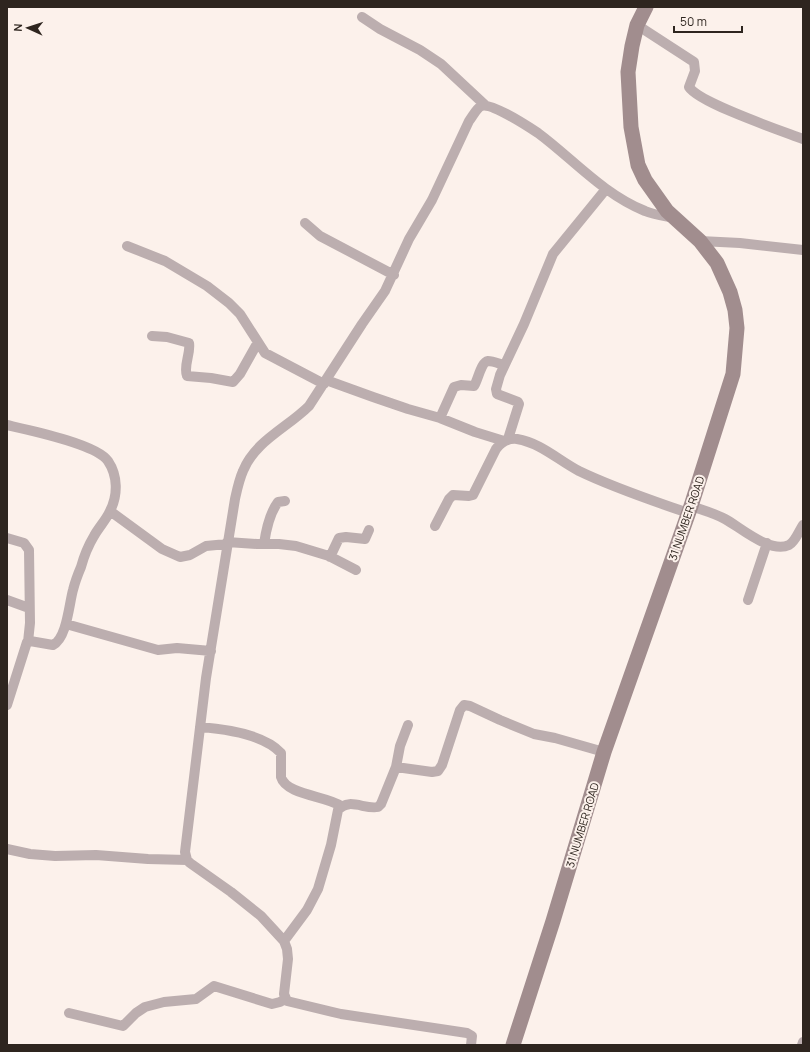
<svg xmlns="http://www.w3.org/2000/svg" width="810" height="1052" viewBox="0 0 810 1052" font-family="Manrope,sans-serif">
  <rect width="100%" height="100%" fill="#fcf1eb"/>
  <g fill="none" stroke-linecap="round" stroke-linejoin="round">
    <path stroke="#bcaeaf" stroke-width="10" d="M362,17L380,29L420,50L441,64L485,105
      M637,25L694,62L695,71L689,87C699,103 782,131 803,139
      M305,223L320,236L394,275
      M700,241L740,243L803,250
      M127,246L165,261L207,286L229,303L240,314L265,353L324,384
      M152,336L167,337L189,343C191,353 183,366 187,376L211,378L233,382L240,374L258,342
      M326,380L373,397L408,409L440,418L475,432L504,441
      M440,418L454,387L461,385L474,386C478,380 481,362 488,361C493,361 500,364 504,365
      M7,425C29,430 97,444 108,461C118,476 118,495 110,511C106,520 99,527 94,536C88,546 84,556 81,567C78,574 75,582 73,590C69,604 67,638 53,645L30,641L27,642L7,705
      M508,439L519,404L518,402L497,394L496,389L500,375L524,324L553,254L606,189
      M691,506C702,510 714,513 725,519C740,527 770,554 789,545C795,542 799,531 803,525
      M110,511L162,549L180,557L190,555L206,546L227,544
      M435,526L449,499L453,495L469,496L473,495L496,449C501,442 507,438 517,439C541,443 558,460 579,471C614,488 651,500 688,513
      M7,538L24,543L29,550L30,623L28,642
      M227,542L257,544H279L296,546L329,556L356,570
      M264,544C266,530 269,514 278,502L285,501
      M330,557L339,538L346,537L365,539L369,530
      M7,600L29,608
      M748,600L767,543
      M66,624L158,650L177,648L211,651
      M200,727C225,729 264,734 281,753V777C286,795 327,796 341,806
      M396,767L400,746L408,725
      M7,849L30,854L55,856L96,855L148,859L187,860
      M284,941L307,910L318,889L331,845L338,810C349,797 365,810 378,807L381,804L396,767L432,772L438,771L442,765L460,710L464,705L470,706L500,720L534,734L555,738L604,752
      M69,1013L123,1026L136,1013L145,1007L164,1002L196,999L214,986L272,1004L280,1002L285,999
      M471,1045L472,1036L467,1033L341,1014L287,1001L284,994L288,959L287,949L284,941L261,916L231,892L190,863L187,860L185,852L206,678L235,499C237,490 239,480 243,471C255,441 287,428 309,406L362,324L385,291L409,239L432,200L469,121C473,116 476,109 481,106C491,102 529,127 538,133C573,159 603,194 645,211C654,215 665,216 675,218
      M802,1045L803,1042"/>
    <path stroke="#a18d8e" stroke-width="15" d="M513,1045L553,921L604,752L691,506L733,374L737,328L735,310L730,292L717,263L700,241L667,211L645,180L638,165L631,127L628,72L632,46L637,25L646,7"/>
  </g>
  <g text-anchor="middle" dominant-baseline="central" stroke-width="4" stroke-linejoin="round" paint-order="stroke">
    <g font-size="11" fill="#2e251f" stroke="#fcf1eb">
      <text transform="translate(686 518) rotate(-71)">31 NUMBER ROAD</text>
      <text transform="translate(582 825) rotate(-73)">31 NUMBER ROAD</text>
    </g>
  </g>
  <rect width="810" height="1052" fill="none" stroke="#2e251f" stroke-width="16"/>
  <g transform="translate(28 28) rotate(273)" stroke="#fcf1eb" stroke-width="3" paint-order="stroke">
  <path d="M0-3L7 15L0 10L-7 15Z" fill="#2e251f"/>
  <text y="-6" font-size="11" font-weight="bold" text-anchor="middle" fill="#2e251f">N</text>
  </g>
  <path d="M674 26v6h68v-6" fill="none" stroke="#2e251f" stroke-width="2"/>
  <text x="680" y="26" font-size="12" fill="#2e251f" stroke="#fcf1eb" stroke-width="3" paint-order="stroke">50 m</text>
</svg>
